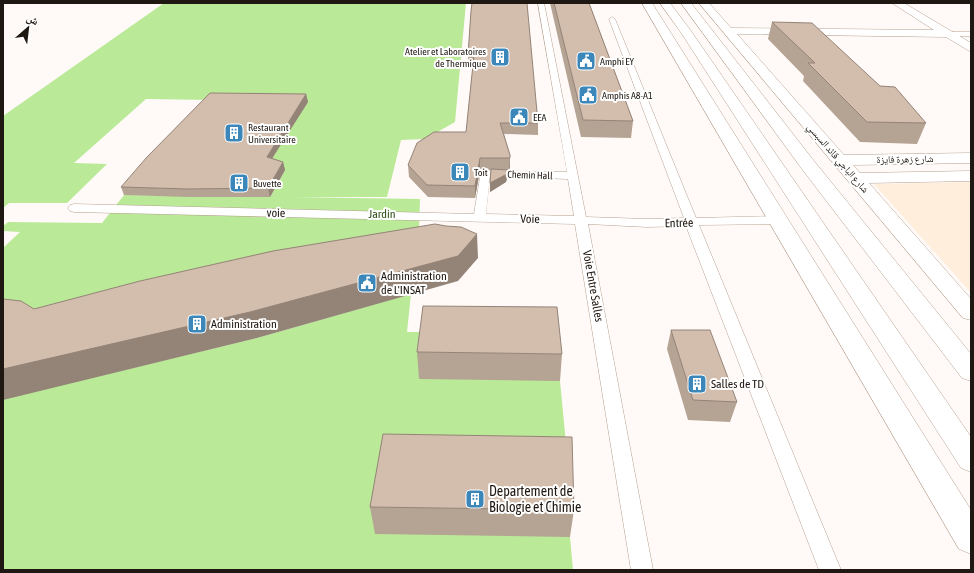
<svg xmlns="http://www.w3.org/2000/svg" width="974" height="573" viewBox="0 0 974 573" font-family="'Asap Condensed','Noto Naskh Arabic',sans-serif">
  <rect width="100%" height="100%" fill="#fffaf7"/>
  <path fill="#ffeedc" d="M971,182V293L874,184Z"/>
  <path fill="#bae998" d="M164,3H466L455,122L425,139L401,140L387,197H292L420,199L419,230L3,325V248L20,232L3,231V226L8,222L102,223L124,195L270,197L285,170L268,165L212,100L146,99L74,163L107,164L67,203H9L3,208V116Z
    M411,294L407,332H425L560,381L568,464L570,537L573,570H3V399L257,338Z"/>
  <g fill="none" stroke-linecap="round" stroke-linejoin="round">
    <g stroke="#b6a090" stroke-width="1">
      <path id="lane" d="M538,3H544L586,217L647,219L684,218L609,19L612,17L615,19L696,218L778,216L782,217L784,220L782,223L778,224L699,225L841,570H819L686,226L647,227L588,224L653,570H631L575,224L74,212L70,211L68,208L70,205L74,204L474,214L481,171L567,172ZM490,176L568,179L574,216L486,214Z
        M945,32H971V36H948L944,34Z"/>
    </g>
    <g stroke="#b6a090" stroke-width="1">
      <path id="street" d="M642,3H652L971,510V554L959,549Z
        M699,3H709L731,28L934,30L892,3H904L971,43V52L946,37L737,34L844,155L971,153V163L853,165L860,173L971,171V181L869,183L971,299V320L963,318Z"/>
    </g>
    <g stroke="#b6a090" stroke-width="1">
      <path id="secondary" d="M660,3H670L691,31L971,437V472L961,468L682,34Z
        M681,3H691L814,161L971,354V381L962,378L802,169Z"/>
    </g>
    <use href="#lane" fill="#fff" fill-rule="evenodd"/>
    <use href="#street" fill="#fff" fill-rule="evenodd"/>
    <use href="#secondary" fill="#fff" fill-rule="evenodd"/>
  </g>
  <path fill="#b5a394" d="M550,3H589L633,121L631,138L581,137Z
    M471,11L538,123V135L504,134L510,155V167L509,170H508L507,178L506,182L490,192V183L491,170H480L475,198L428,197L409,177L408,165L466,132L473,65H468V55Z
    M772,22L880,86L926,123L917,144L860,142L803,81L804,76L768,39Z
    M306,94L308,102L272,158L283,162L285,170L270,197H189L124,195L121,187Z
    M671,330L737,402L730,422L688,420L667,349Z
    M417,352L562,354L560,381L419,379Z
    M370,507L574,510L570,537L375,534Z"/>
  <path fill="#948478" d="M306,94L308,102L268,165L267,157Z
    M510,155V167L509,170L510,158Z
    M480,158V170L475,198V186Z
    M283,162L285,170L270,197L268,188Z
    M508,170L507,178L506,182L490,192V183Z
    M477,234L478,258L458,281L257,338L3,400V369Z"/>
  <path fill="#d3bdac" stroke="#948478" d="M472,3H527L538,123H500L510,155V158H480L475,186L427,185L408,165L417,143L434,132H466L474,55H468L471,11Z
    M554,3H589L633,121L583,120Z
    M772,22L812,23L880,86L895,87L926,123L867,122L808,63H815Z
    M210,93L306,94L267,157L283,162L268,188L187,189L121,187L147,157Z
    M491,169L508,170L507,174L490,183Z
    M435,224L446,226L461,227L477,234L458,256L250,312L3,369V299L21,301L34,309L140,281L273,251Z
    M423,306L557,307L562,354L417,352Z
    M671,330H710L737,402L693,400Z
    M383,434L572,437L574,510L370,507Z"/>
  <defs>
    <g id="building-square" transform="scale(1)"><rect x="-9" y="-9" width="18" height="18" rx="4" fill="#3b87ba" stroke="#fff"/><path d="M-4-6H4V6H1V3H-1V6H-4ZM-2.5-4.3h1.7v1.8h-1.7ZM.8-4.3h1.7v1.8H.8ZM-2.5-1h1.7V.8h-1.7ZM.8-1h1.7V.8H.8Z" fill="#fff"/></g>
    <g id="civic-square" transform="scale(1)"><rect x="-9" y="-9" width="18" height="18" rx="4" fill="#3b87ba" stroke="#fff"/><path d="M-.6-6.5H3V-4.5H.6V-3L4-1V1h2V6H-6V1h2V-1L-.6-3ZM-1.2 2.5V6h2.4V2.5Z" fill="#fff"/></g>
  </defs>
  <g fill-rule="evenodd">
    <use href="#building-square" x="500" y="57"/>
    <use href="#civic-square" x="586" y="61"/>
    <use href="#civic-square" x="588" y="95"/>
    <use href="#civic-square" x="519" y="117"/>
    <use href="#building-square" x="234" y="133"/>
    <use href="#building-square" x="460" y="172"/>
    <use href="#building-square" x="239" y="183"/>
    <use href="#civic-square" x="367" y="283"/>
    <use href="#building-square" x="197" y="324"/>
    <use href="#building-square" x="697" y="384"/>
    <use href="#building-square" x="475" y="499"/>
  </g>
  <g text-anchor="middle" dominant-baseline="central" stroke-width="4" stroke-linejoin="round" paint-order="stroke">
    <g font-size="10" fill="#1f1711" stroke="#fff" text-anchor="start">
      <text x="486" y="51" text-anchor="end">Atelier et Laboratoires<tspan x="486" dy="12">de Thermique</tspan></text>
      <text x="600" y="61">Amphi EY</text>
      <text x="602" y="95">Amphis A8-A1</text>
      <text x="533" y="117">EEA</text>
      <text x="248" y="127">Restaurant<tspan x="248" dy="12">Universitaire</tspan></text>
      <text x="474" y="172">Toit</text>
      <text x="253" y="183">Buvette</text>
    </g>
    <g font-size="10" fill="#1f1711" stroke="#fff">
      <text transform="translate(838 158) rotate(49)">شارع الباجي قائد السبسي</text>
      <text transform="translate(905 159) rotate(-1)">شارع زهرة فايزة</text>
      <text transform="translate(530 175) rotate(2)">Chemin Hall</text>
    </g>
    <g font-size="12" fill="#1f1711" stroke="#fff">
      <text transform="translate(276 213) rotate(1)">voie</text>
      <text transform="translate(530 219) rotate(1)">Voie</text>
      <text transform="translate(679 223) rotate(-1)">Entrée</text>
      <text transform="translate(593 286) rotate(80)">Voie Entre Salles</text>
    </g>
    <g font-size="12" fill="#34511a" stroke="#fff">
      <text x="382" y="214">Jardin</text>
    </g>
    <g font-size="12" fill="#1f1711" stroke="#fff" text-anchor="start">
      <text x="381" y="276">Administration<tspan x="381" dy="14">de L'INSAT</tspan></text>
      <text x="211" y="324">Administration</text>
      <text x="711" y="384">Salles de TD</text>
    </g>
    <g font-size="14" fill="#1f1711" stroke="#fff" text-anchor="start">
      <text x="489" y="491">Departement de<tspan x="489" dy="16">Biologie et Chimie</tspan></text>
    </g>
  </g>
  <rect width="974" height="573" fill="none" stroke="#1f1711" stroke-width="8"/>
  <g transform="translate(28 28) rotate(28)" stroke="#ffffff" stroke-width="3" paint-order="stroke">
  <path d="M0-3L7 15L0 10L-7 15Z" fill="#1f1711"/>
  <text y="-6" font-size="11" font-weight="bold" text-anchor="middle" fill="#1f1711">ش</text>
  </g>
</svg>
